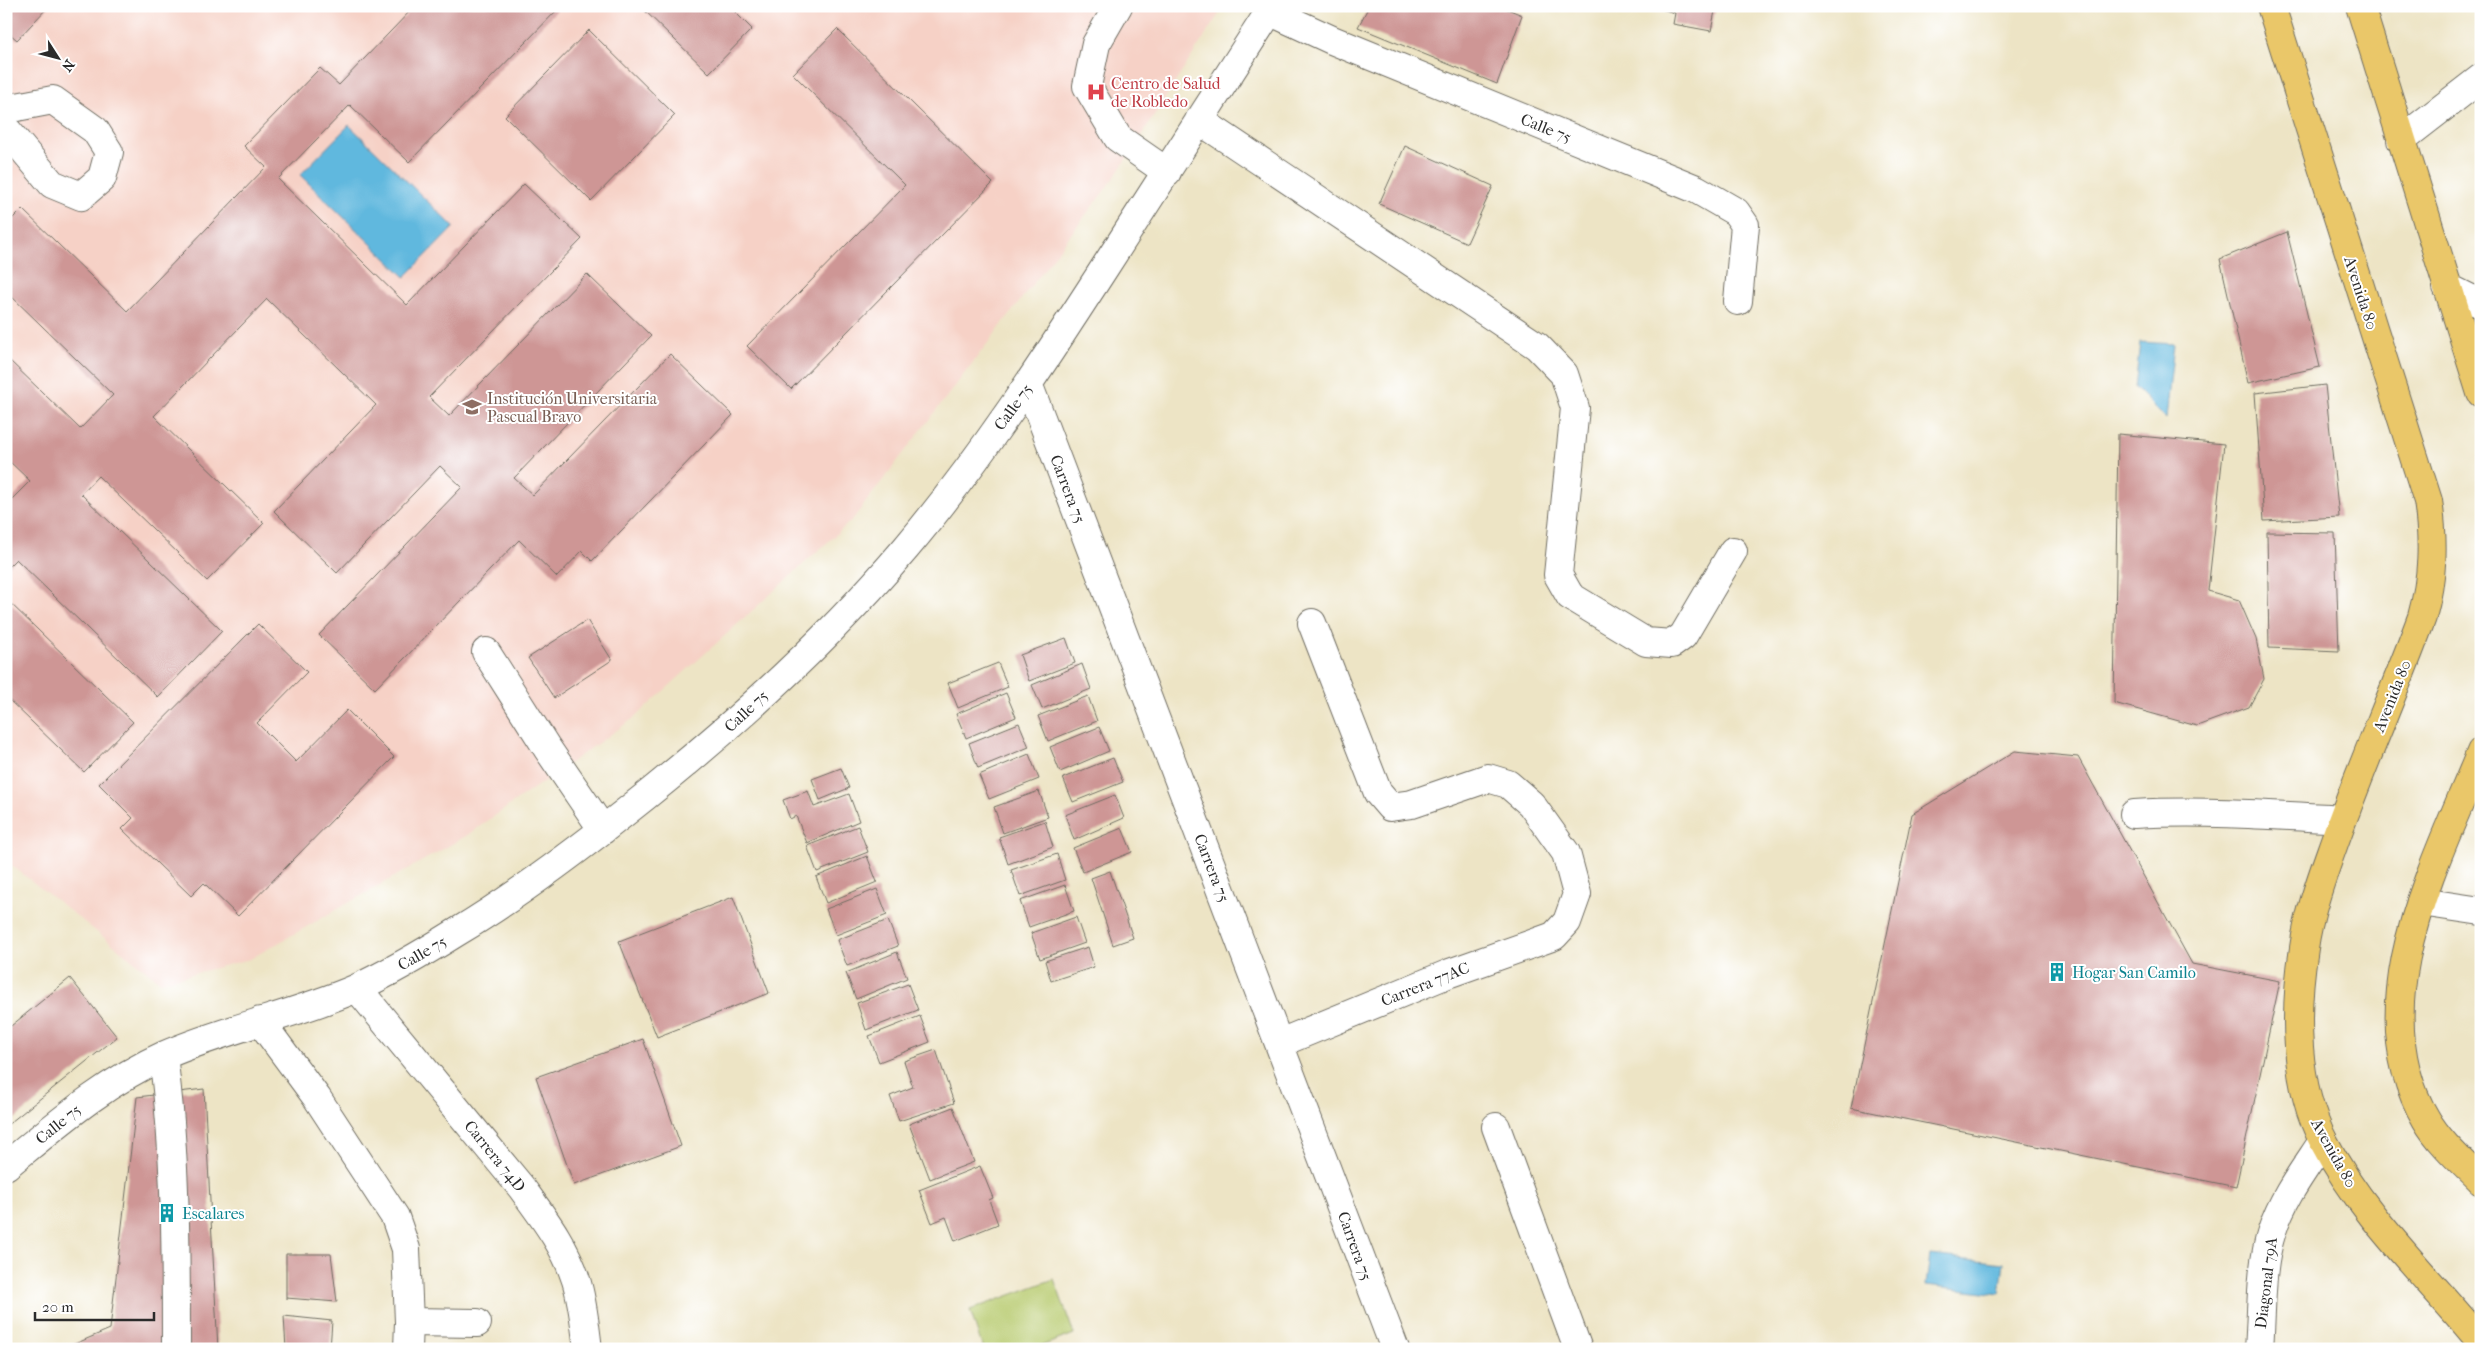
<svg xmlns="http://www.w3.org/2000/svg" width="2487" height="1355" viewBox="0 0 2487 1355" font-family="'IM FELL French Canon',serif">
  <rect width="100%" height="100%" fill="#fff"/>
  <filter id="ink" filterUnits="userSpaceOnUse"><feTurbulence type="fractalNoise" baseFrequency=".02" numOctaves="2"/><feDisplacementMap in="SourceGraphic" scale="10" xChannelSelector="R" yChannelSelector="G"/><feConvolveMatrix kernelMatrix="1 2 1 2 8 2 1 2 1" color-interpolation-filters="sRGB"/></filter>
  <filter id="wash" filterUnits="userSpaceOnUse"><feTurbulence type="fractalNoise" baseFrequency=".0096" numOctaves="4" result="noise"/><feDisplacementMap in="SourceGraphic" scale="20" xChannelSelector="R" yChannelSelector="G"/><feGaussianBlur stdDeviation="1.12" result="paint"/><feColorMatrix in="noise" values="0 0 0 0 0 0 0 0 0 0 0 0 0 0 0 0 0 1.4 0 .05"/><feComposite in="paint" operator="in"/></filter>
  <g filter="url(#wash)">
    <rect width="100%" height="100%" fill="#ede4c5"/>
    <path fill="#f6d1c6" d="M6,6H1224L1114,178L853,519L634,718L466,836L250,959L161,982L6,861Z"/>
    <path fill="#b8cb6f" stroke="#727b4d" d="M1054,1279L1074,1334L1033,1349H983L970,1310Z"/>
    <path fill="#61b8de" stroke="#467284" d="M349,125L454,227L405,277L300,175Z
      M2140,342L2174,344L2166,419L2135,388Z
      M1930,1255L2004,1263L2000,1294L1926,1285Z"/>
    <g id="blocks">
      <path fill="#ce9695" d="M6,6H49L17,40L9,33L6,36Z
        M415,6H561L409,162L350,105L278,179L407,305L524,184L582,239L429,397L449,416L587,274L651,336L514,478L533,495L670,354L733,415L592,561L582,551L557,577L519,540L375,689L319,635L462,487L440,466L337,573L274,511L376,405L267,299L154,416L264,523L207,581L98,476L81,494L222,631L158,697L16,559L6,569V505L30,481L6,458V357L80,429L113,395L6,291V225L22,209L127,311L266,167L244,146L320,68L339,85Z
        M640,6H729L752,29L709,73Z
        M1369,6H1500L1522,15L1497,84L1358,27Z
        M1716,6L1711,31L1673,24L1675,13L1654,7Z
        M837,29L993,183L791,389L747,346L905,185L793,74Z
        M589,30L675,115L591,201L505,116Z
        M1405,146L1493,186L1467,243L1379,204Z
        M2287,232L2320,367L2248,383L2220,259Z
        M2325,385L2339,517L2264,521L2255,393Z
        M2118,434L2224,444L2208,591L2239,600L2256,639L2264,679L2249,707L2197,726L2114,703Z
        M2267,532L2335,533L2339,651L2269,648Z
        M6,599L133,722L84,772L6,697Z
        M587,620L612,660L554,698L528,658Z
        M258,624L307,672L257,723L296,762L347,710L394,757L238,916L204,883L191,896L122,829L133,818L99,784Z
        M1066,638L1075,663L1029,681L1020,655Z
        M998,663L1008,687L958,708L948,683Z
        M1082,664L1091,689L1042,709L1032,685Z
        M1006,693L1016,717L966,738L956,714Z
        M1088,696L1097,721L1048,741L1038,716Z
        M1019,723L1029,747L978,768L969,743Z
        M1099,727L1109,751L1060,772L1050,747Z
        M2015,751L2078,757L2192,964L2280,981L2236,1187L1851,1108L1912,814Z
        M1029,754L1039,779L989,799L979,775Z
        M1113,758L1123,782L1073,802L1063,778Z
        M841,768L849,788L820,800L812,779Z
        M808,791L814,807L849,794L859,821L807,843L796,816L790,819L783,800Z
        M1039,791L1048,817L1003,833L994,807Z
        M1115,795L1124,818L1074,840L1065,815Z
        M1045,821L1053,847L1008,864L999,837Z
        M858,826L868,852L817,872L807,846Z
        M1122,828L1132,852L1083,872L1073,848Z
        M1057,854L1065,880L1020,896L1011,870Z
        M867,856L877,882L826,903L816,877Z
        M1110,871L1133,938L1113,945L1091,878Z
        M1065,885L1074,911L1029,927L1020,901Z
        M877,889L887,915L836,935L826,909Z
        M733,897L769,993L657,1037L619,941Z
        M1076,917L1085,943L1040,959L1031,933Z
        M888,920L898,946L847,966L837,940Z
        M1088,947L1094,967L1051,981L1045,961Z
        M897,952L907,978L856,999L846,973Z
        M70,978L117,1037L6,1126V1030Z
        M908,984L918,1010L866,1030L857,1003Z
        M920,1016L930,1042L879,1062L869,1036Z
        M643,1039L681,1146L574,1185L536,1077Z
        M936,1050L954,1103L899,1121L890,1096L913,1087L904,1061Z
        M204,1089L218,1349H63L110,1329L137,1097Z
        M953,1107L974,1162L930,1179L909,1124Z
        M980,1166L993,1198L989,1200L998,1224L955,1241L946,1217L932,1223L919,1190Z
        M286,1254H331L337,1302L286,1298Z
        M284,1316L332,1321L330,1349H286Z"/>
    </g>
  </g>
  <g filter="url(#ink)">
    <use href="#blocks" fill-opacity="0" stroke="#6f6c61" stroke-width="1"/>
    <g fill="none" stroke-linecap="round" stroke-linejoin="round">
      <g stroke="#6f6c61" stroke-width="30">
        <path id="minor" d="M1118,6L1096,44L1087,86L1118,138L1167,172
          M1269,11L1332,40L1696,189L1736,212L1745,225L1738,301
          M6,109L53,100L95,130L109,152L102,178L81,196L52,184L6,129
          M1199,120L1537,346L1564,374L1575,408L1558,575L1570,596L1646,642L1672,644L1683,636L1733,551
          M2401,140L2481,78
          M2447,287L2481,304
          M1029,386L1395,1349
          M486,652L547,748L603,830
          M2134,814C2203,810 2273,815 2342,819
          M2421,902L2481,911
          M357,988L521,1187C542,1216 565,1245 576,1280C583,1302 585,1326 588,1349
          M260,1021L317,1098L395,1217L406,1249L409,1322L408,1349
          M1280,1043L1450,973L1554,936L1567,922L1577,894L1566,853L1531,804L1508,784L1488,778L1412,804L1390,807L1378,793L1312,623
          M163,1056C176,1152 176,1250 176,1347
          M1496,1127L1578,1349
          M6,1166C56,1125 105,1082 165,1055C227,1028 295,1015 357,988C391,972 425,952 457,932C515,897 570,856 623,814C725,734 822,647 906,548C980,460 1043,363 1105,267C1161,180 1217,93 1273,6
          M409,1322L477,1323
          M2259,1349C2262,1310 2260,1267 2272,1231C2283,1197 2304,1170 2323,1141"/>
      </g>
      <g stroke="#6f6c61" stroke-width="30">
        <path id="major" d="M2271,6L2428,501C2434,542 2433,577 2422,617C2394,693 2361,767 2334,843C2322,877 2309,912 2304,948C2294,1011 2294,1085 2324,1142C2363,1217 2428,1277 2481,1342
          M2360,6L2481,393
          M2481,752C2437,861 2358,1004 2426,1119C2439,1142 2462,1162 2481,1181"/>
      </g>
      <use href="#minor" stroke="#fff" stroke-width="28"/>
      <use href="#major" stroke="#eac769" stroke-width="28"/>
    </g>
  </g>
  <defs>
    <g id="hospital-bare" transform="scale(1.5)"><path d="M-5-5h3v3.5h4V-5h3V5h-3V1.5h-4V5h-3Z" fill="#e0444e" stroke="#fff" stroke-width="2.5" paint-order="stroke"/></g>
    <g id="university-bare" transform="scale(1.5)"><path d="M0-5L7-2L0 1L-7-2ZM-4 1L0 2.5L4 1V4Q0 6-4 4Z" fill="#8d6e63" stroke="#fff" stroke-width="2.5" paint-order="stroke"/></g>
    <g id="building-bare" transform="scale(1.5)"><path d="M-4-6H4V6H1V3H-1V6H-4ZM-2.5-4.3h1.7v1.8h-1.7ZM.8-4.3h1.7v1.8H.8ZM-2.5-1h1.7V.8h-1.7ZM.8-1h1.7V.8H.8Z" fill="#0f9aa8" stroke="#fff" stroke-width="2.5" paint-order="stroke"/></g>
  </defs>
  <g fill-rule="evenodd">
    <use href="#hospital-bare" x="1096" y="92"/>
    <use href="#university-bare" x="472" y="407"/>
    <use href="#building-bare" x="2057" y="972"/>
    <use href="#building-bare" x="167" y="1213"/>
  </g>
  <g text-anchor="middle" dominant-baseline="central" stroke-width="4" stroke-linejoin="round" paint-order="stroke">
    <g font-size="16" fill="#be3a42" stroke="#fff" text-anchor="start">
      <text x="1111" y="83">Centro de Salud<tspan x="1111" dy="18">de Robledo</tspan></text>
    </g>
    <g font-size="16" fill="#2b2b2b" stroke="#fff">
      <text transform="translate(1546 128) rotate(22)">Calle 75</text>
      <text transform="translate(2361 293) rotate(72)">Avenida 80</text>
      <text transform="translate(1013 407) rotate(-54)">Calle 75</text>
      <text transform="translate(1068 489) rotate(69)">Carrera 75</text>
      <text transform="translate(2392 696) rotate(-68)">Avenida 80</text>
      <text transform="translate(746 711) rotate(-43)">Calle 75</text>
      <text transform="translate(1212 868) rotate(69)">Carrera 75</text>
      <text transform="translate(422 953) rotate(-30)">Calle 75</text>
      <text transform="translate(1425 984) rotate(-22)">Carrera 77AC</text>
      <text transform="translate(58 1124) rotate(-39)">Calle 75</text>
      <text transform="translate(2334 1153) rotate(61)">Avenida 80</text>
      <text transform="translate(495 1156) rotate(51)">Carrera 74D</text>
      <text transform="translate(1355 1246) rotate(70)">Carrera 75</text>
      <text transform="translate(2266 1283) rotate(-83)">Diagonal 79A</text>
    </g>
    <g font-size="16" fill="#785e54" stroke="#fff" text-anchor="start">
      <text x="487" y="398">Institución Universitaria<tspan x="487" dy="18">Pascual Bravo</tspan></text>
    </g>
    <g font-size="16" fill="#0d838f" stroke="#fff" text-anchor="start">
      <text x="2072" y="972">Hogar San Camilo</text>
      <text x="182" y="1213">Escalares</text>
    </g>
  </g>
  <rect width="2487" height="1355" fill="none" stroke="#fff" stroke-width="25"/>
  <g transform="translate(58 58) rotate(126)" stroke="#ffffff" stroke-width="4" paint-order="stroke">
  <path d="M0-4L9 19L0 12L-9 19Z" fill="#2b2b2b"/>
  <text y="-8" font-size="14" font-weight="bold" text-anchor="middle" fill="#2b2b2b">N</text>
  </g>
  <path d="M35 1312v8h119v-8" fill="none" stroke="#2b2b2b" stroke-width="2.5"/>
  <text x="42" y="1312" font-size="15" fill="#2b2b2b" stroke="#ffffff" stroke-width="4" paint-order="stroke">20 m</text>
</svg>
